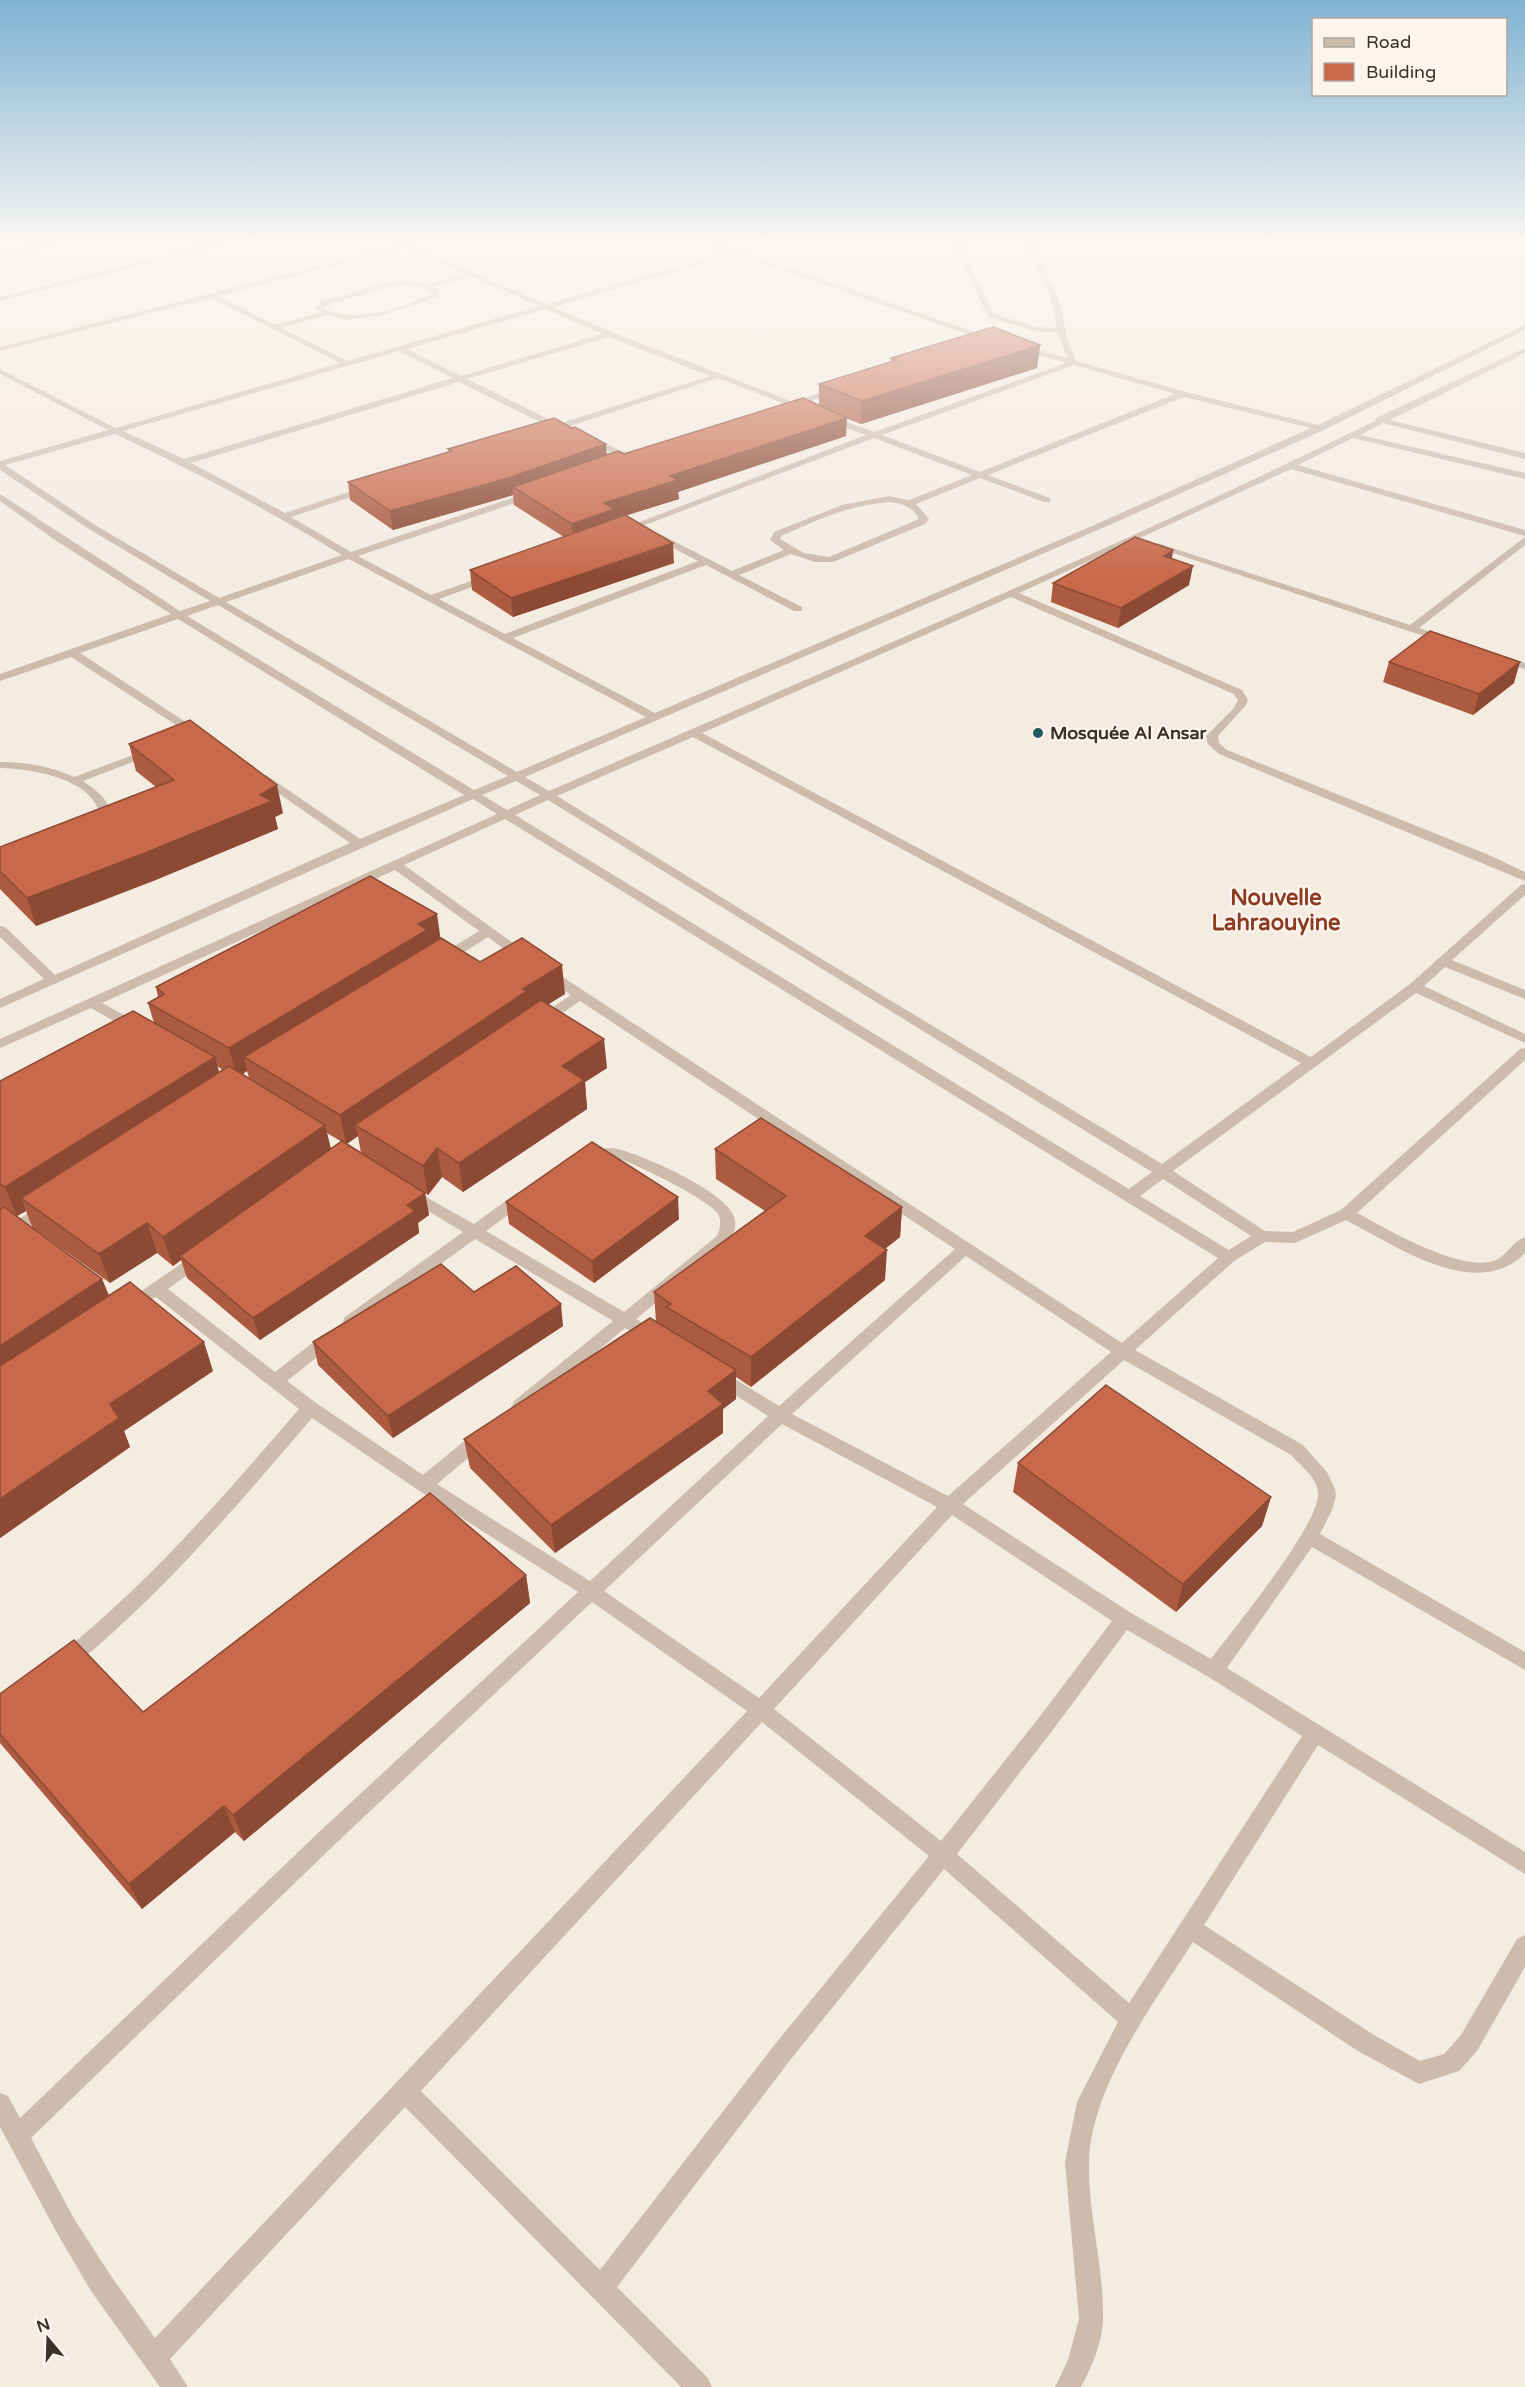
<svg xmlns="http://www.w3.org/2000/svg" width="1525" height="2387" viewBox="0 0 1525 2387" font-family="'Varela Round',sans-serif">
  <rect width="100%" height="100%" fill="#f4ebe1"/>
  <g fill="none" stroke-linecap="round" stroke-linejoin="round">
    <path fill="#cdbbac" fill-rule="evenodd" d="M50,243H65L0,258V254Z
      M416,243L412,246L546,304L728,252L705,243H716L995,339L988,341L735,254L553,307L612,332L793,402L836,387L840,389L839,391L800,405V408H785V404L718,378L564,428V431L549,433L545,430L550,427L459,382L191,463L285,513L366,486H372V490L291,517L351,552L530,492H536V496L358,556L431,595L488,575H494V579L439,599L505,634L698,561L654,538V534H660L732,571L784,550L770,540L774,532L842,505L889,496L909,500L972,475L874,438L624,533L616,531L866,435L825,420V416H831L874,432L1066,363L1016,349V345H1019L1067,358L1058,333L1035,331L988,317L953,243H960L994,314L1036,327L1057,328L1053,305L1027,243H1034L1061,305L1067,339L1076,361L1186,392L1318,425L1525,325V330L1324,430L1098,530L525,777L549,791C825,671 1106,553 1375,421L1376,418L1525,348V353L1390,420L1525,453V459L1383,423L1360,435L1525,473V479L1353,438L1298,465L1525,530V536L1291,469L1019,593L1242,690L1248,700L1246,705L1218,736L1219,743L1227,750L1489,855L1525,872V881L1219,754L1208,744L1206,736L1234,708L1238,700L1234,694L1011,597L702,733L1311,1057L1410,984L1521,885L1525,884V895L1452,960L1525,990V999L1445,967L1424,986L1525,1034V1043L1416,993L1173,1171L1265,1231L1293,1232L1341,1210L1520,1049L1525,1048V1060L1357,1213C1387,1229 1462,1274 1496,1260C1507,1255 1513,1241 1525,1237V1253C1477,1303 1394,1245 1346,1220L1295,1243L1265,1242L1234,1261L1135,1350L1303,1445L1327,1472L1335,1489L1336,1496L1332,1510L1320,1534L1525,1652V1670L1312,1547L1227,1668L1525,1852V1874L1318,1745L1204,1925L1374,2035L1420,2061L1444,2054L1461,2035L1517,1939L1525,1935V1967L1477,2051L1459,2071L1419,2084L1358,2051L1193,1942C1154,2003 1090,2088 1089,2163C1088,2214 1104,2266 1103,2318C1103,2340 1092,2367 1081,2387H1055L1068,2360L1079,2319L1065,2162L1077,2102L1118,2022L944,1869L791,2059L617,2287L708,2378L712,2387H681L405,2107L170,2359L188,2387H160L91,2291L57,2233L0,2127V2093L8,2096L20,2118L317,1834L578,1592L418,1490L312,1418C237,1506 163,1593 74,1666L67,1668L60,1666L58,1660L60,1654C150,1582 224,1496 299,1409L156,1297L149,1300L143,1298L141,1294L143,1290L195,1254H205L208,1258L205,1262L168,1289L275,1372L324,1334H336L338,1338L336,1342L287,1381L316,1403L423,1475L474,1433L480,1431L486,1433L489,1438L486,1443L437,1484L590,1581L768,1416L713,1381L711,1377L713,1373L719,1371L725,1373L779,1406L955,1249L580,1001L545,1025H535L533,1022L535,1019L571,995L542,976L540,973L542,970H552L1122,1343L1218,1258L505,819L404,865L530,955L532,958L530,961H520L488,937L447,963H437L435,960L437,957L479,931L395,870L102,1003L140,1024L142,1027L140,1030H130L91,1008L0,1048V1039L497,814L473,799L0,1008V999L44,979L0,937V926L5,927L55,975L350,843L258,779V775H266L360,839L464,795L178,619L80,653L201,732V736H193L71,657L0,681V674L171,614L55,540L0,501V494L180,611L210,601L89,529L0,470V461L108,430L0,374V369L116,428L340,363L211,298L0,351V347L405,244ZM404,248L465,274L425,284L407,281L391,282L321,301L315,308L321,312L275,325L218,296ZM471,277L539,306L348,361L281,328L327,315L345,320L378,316L439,297L437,289L432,287ZM407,285L423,288L432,294C402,308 354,325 324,308L327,305L391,286ZM545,309L602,334L461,376L407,349ZM609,337L710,376L558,424L467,379ZM399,351L453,378L184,459L123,431ZM1074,365L1175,394L980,472L882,435ZM1184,397L1311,428L1092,526L655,713L513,638L706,565L794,611H802V607L739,575L791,554L815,562H833L925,524L929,519L916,504L980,478L1044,502H1050V498L988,475ZM115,434C193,470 268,510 342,555L219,598L95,525L5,465ZM889,502C902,504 913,506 919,519L829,557L804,553L780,539L781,536C817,520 850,505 889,502ZM349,559L646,717L517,772L226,602ZM218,605L508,776L474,790L187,616ZM693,737L1301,1063L1162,1164L815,955L557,796ZM516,781L540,795L507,810L482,795ZM548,800L1152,1172L1129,1189L515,815ZM1163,1179L1251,1236L1229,1250L1140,1196ZM966,1256L1111,1352L948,1496L792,1414ZM1124,1360L1291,1455C1301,1466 1320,1480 1318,1496C1315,1530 1235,1627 1211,1659L1131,1613L963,1504ZM782,1424L937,1507L759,1698L604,1591ZM952,1515L1112,1621L1041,1715L941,1841L774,1709ZM592,1602L747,1711L155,2338L109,2273L73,2217L31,2138L331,1848ZM1127,1630L1207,1676L1302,1736L1129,2003L957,1854L1055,1727ZM762,1722L929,1856L776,2043L600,2270L421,2091Z
      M589,437L636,457L637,459L630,461L586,442V438Z
      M1525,537V545L1419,628L1449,638L1450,640L1445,643L1149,545L1157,543L1410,625Z
      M1502,656L1525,663V669L1498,661L1497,659Z
      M152,748L156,749V753L83,781C96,790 109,799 112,816L104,827L100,828L94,824L100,816C94,778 31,769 0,768V762C26,762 50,766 74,777Z
      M614,1148C641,1154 726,1191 734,1217C738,1227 732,1236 727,1244L636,1319L659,1333L661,1337L659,1341H647L625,1328L526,1411L520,1413L514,1411L512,1406L514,1401L613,1321L475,1239L357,1325H345L343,1321L345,1317L463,1232L405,1197L403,1193L405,1189L410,1188L474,1224L518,1192H528L531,1196L528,1200L486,1231L624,1312L717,1236C720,1229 722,1221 718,1214C710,1200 636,1164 620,1159C609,1156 592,1164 585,1154L592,1149Z
      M46,1203L54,1208L51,1212L0,1242V1230Z"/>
    <path fill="#cdbbac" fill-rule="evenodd" d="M216,243H229L0,301V297Z"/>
  </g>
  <path fill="#ac5a40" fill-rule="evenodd" d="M1040,345L1037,368L861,424L845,418L846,436L678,492L679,499L626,515L674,563L513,617L472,590L470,570L564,537L514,505L513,495L393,530L350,500L348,482L449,452L448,449L624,454L819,405V384L891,362V358Z
    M1173,550L1172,558L1189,585L1118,628L1051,602L1053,583Z
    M1389,662L1514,683L1473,715L1383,682Z
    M129,744L283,813L275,817L278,829L153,881L36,926L0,889V847L156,787L136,771Z
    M441,938L480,962L565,994L548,1004L607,1068L585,1082L587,1109L463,1192L442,1177L428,1195L425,1193L429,1215L418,1223L419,1233L260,1340L187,1278L181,1260L173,1266L157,1253L110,1283L32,1227L26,1211L17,1216L102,1279L109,1295L213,1371L124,1431L130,1447L0,1538V1209L3,1208H0V1081L154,1023L148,1003L158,997L156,987ZM217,1066L223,1070L219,1072ZM247,1071L249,1078L243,1074ZM327,1133L342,1142L331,1149ZM358,1136L361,1153L347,1144Z
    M715,1149L902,1207L900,1237L885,1249V1280L751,1387L736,1377V1399L723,1409V1433L555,1553L470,1468L464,1439L656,1322L654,1292L765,1211L716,1179Z
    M506,1202L679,1219L594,1283L509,1224Z
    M563,1326L393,1438L318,1365L313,1342Z
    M1018,1463L1271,1497L1262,1526L1176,1612L1013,1492Z
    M526,1575L530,1603L244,1841L235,1832L142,1909L0,1743V1694L143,1712Z"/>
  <path fill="#8c4a34" d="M1040,345L1037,368L861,424L862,401Z
    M847,418L846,436L678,492L679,499L615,519L573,542L572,524L604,503L670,476Z
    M606,444L607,462L513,487V495L393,530L390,511Z
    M673,543L674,563L513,617L511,598Z
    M1173,550L1170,569L1164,556Z
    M1193,566L1189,585L1118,628L1121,608Z
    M1520,662L1514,683L1473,715L1479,694Z
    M277,785L283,813L275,817L278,829L153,881L36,926L27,898L260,795Z
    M437,914L441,942L244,1057L247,1071L237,1077L229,1048L418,924Z
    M562,965L565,994L355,1125L358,1136L346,1144L340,1115L523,989Z
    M604,1039L607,1068L585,1082L587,1109L463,1192L459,1163L562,1066Z
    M215,1057L223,1086L21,1198L26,1211L17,1216L5,1187Z
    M325,1125L332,1154L180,1256L181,1260L173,1266L163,1237Z
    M437,1148L442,1177L428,1195L423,1166Z
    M425,1193L429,1215L418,1223L419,1233L260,1340L253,1318L407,1205Z
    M678,1197L679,1219L594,1283L592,1261Z
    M902,1207L900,1237L864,1265L865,1236Z
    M147,1223L157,1253L110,1283L99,1254Z
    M887,1250L885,1280L751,1387V1357Z
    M102,1279L113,1308L0,1383V1346Z
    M561,1304L563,1326L393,1438L388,1416Z
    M204,1342L213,1371L124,1431L130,1447L0,1538V1499L110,1404Z
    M736,1370V1399L723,1409V1433L555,1553L551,1525L708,1391Z
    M1271,1497L1262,1526L1176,1612L1183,1584Z
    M526,1575L530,1603L244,1841L233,1815Z
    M224,1806L235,1832L142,1909L129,1884Z"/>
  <path fill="#c8694b" stroke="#8c4a34" stroke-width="1.5" d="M993,327L1040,345L862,401L819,384L897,360L891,358Z
    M803,398L847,418L670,476L678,480L604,503L614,509L572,524L513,487L618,451L624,454Z
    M554,418L572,428L575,427L606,444L502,480L390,511L348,482L452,451L448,449Z
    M625,515L673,543L511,598L470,570Z
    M1135,537L1173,550L1164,556L1193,566L1121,608L1053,583Z
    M1430,631L1520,662L1479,694L1389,662Z
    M190,720L277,785L260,795L272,801L145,853L27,898L0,871V847L174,780L129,744Z
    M370,876L437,914L418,924L427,930L229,1048L148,1003L164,994L156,987Z
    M441,938L480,962L522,938L562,965L523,989L527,991L340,1115L244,1057Z
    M541,1000L604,1039L562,1066L584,1080L459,1163L437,1148L423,1166L355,1125Z
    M133,1011L215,1057L5,1187L0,1184V1081Z
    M229,1066L325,1125L163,1237L147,1223L99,1254L21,1198Z
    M761,1118L902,1207L865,1236L887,1250L751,1357L666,1307L671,1304L654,1292L786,1196L715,1149Z
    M342,1141L425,1193L407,1205L415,1211L253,1318L180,1256Z
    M592,1142L678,1197L592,1261L506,1202Z
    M4,1207L102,1279L0,1346V1209Z
    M441,1264L474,1292L516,1266L561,1304L388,1416L313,1342Z
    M130,1282L204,1342L110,1404L119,1418L0,1499V1366Z
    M650,1318L736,1370L708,1391L723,1404L551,1525L464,1439Z
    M1106,1385L1271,1497L1183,1584L1018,1463Z
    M430,1493L526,1575L233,1815L224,1806L129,1884L0,1734V1694L74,1640L143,1712Z"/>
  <linearGradient id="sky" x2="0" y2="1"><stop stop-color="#7eb2d2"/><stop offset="0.42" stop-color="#faf6f2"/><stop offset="1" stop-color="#faf6f2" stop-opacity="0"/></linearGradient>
  <rect width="1525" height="578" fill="url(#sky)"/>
  <circle fill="#1f5a5e" stroke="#fbf5ee" stroke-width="2" cx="1038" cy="733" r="6"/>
  <g text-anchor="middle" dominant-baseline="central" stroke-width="4.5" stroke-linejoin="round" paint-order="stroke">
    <g font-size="18" font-weight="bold" fill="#3b302b" stroke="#fbf5ee" text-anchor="start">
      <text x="1050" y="733">Mosquée Al Ansar</text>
    </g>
    <g font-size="22" font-weight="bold" fill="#8c3b22" stroke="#fbf5ee">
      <text x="1276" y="898">Nouvelle<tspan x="1276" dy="25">Lahraouyine</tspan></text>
    </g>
  </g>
  <rect x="1312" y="18" width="195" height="78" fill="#fbf5ee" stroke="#aea6a0" stroke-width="1.5"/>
  <rect x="1324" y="38" width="30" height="9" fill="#cdbbac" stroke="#aea6a0" stroke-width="1.5"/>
  <text x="1366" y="48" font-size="18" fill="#3b302b">Road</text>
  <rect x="1324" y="63" width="30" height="18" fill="#c8694b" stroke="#aea6a0" stroke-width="1.5"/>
  <text x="1366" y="78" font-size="18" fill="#3b302b">Building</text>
  <g transform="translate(48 2339) rotate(341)" stroke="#fbf5ee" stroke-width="4.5" paint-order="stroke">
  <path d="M0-4.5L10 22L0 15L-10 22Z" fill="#3b302b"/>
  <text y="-9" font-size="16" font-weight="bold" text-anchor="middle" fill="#3b302b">N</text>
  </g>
</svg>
